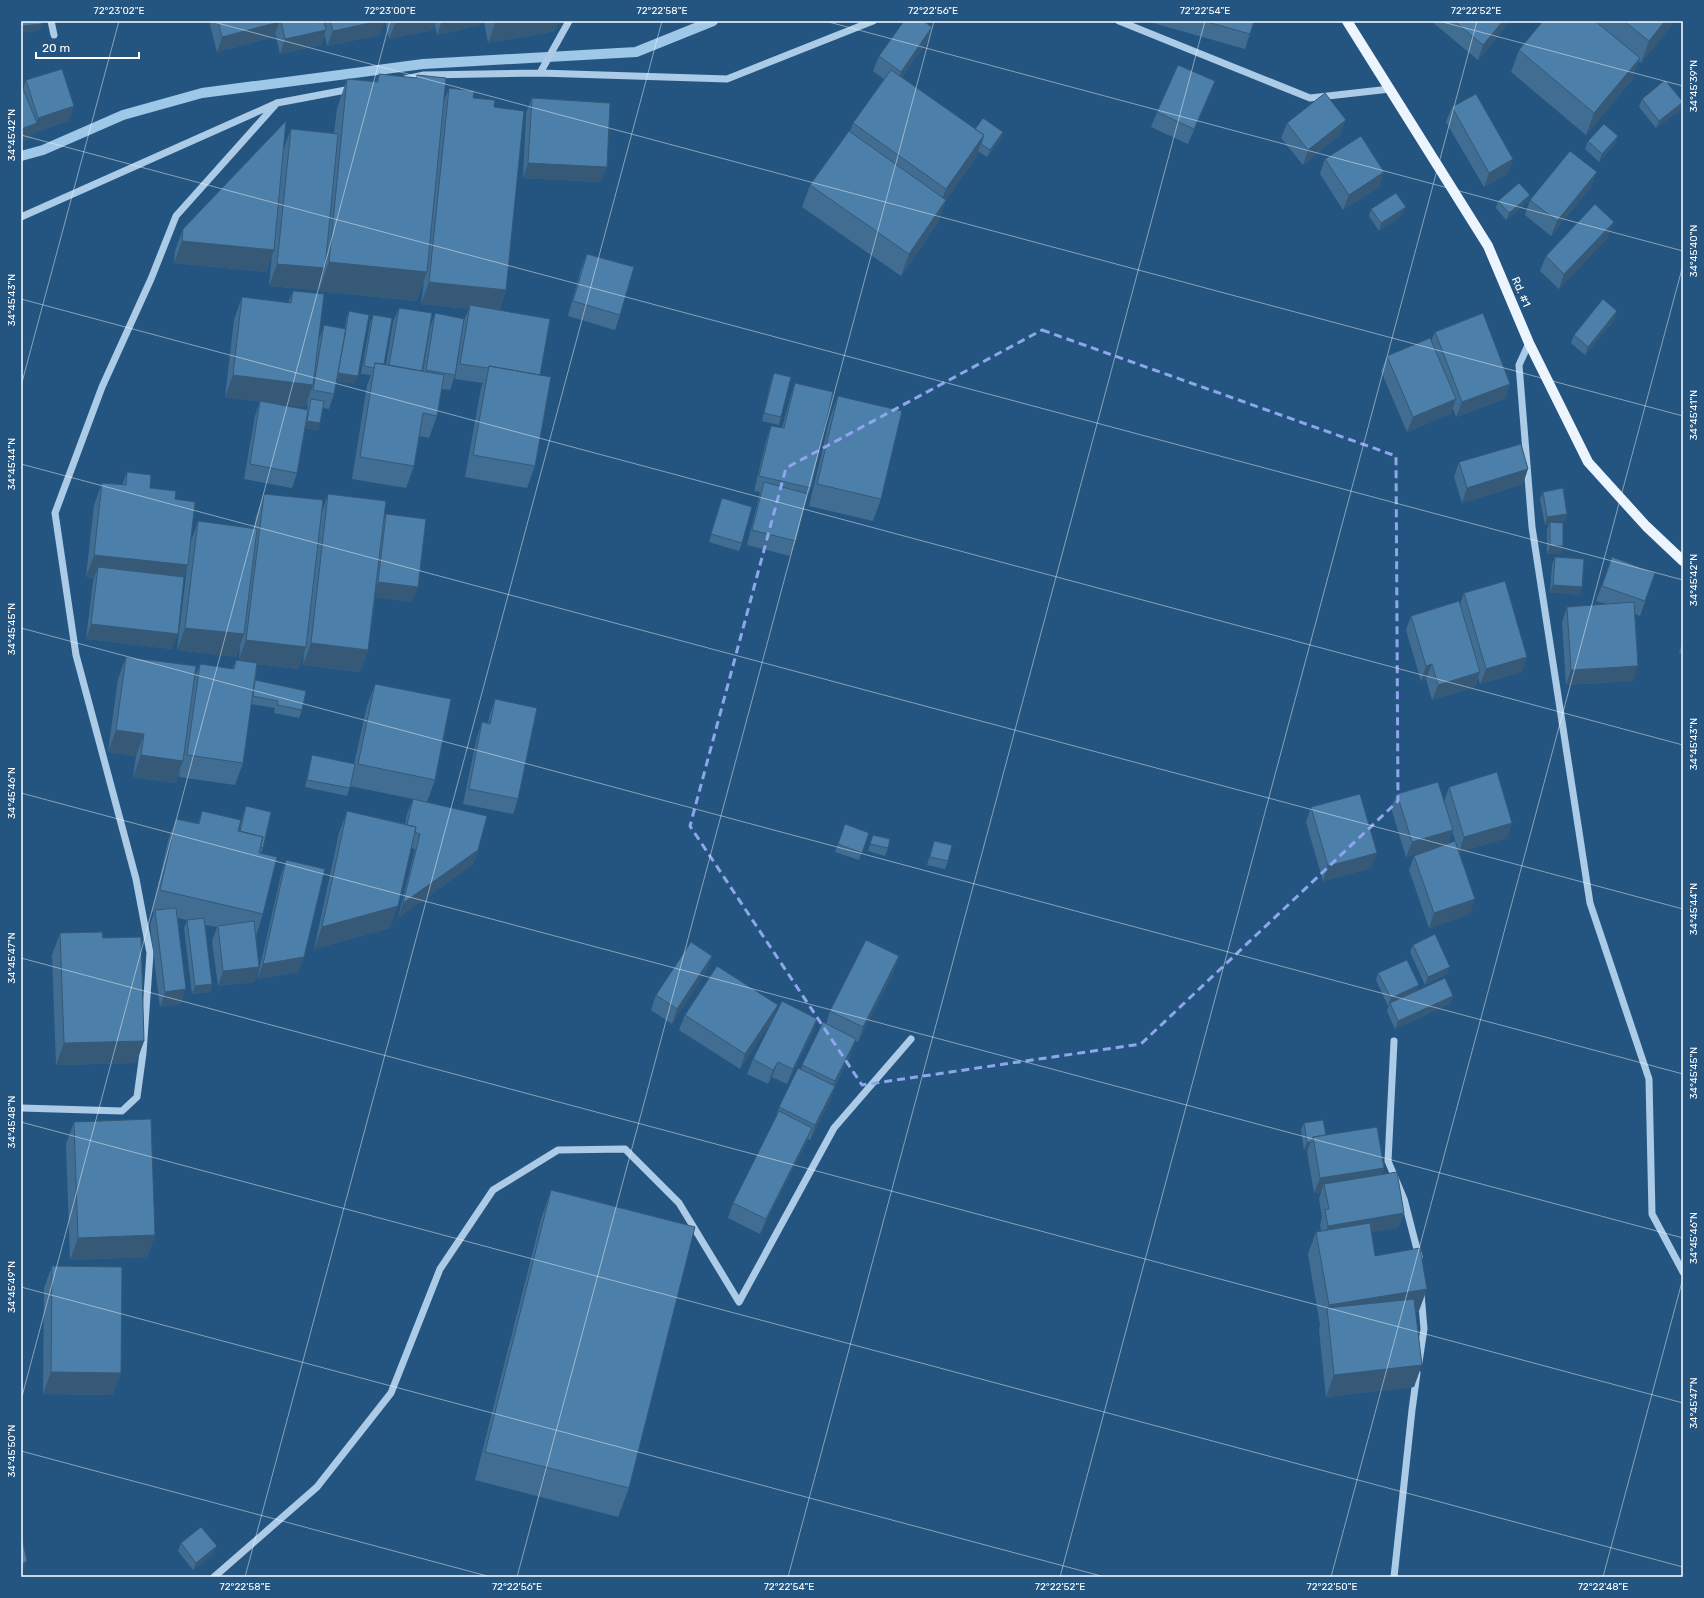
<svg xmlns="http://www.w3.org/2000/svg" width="1704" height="1598" viewBox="0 0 1704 1598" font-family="Rubik,sans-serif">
  <rect width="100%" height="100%" fill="#245581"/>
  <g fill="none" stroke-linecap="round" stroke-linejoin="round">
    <path stroke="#9fc7e8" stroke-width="10" d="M21,156L43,150L123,115L202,93L423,64L636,52L713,21"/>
    <path stroke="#abcbe7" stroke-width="7" d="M51,21L54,35
      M1119,21L1310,98L1390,89
      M540,73L569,21
      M405,79L424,75L540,73L727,79L873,21
      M21,217L277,103L351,89
      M1529,343L1519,365L1532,527L1590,903L1649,1079L1652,1214L1683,1272
      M1394,1041L1388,1161L1404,1199L1419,1257
      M21,1108L122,1111L137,1097L143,1053L150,953L136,879L76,655L55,513L102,387L151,279L176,216L277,103
      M1419,1362L1424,1329L1421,1293
      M214,1577L317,1487L391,1393L440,1269L493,1190L558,1150L625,1149L679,1203L739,1302L834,1128L911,1039
      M1394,1577L1412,1410L1417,1373"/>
    <path stroke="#ecf4fd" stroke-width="10" d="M1347,21L1488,246L1529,343L1588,462L1646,526L1683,561"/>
  </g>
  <path fill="#416d92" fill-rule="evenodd" d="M209,21H384L379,35L327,46L325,35L321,45L280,54L275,33L274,37L217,52Z
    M385,21H482L480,25L437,35L435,25L433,30L389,39Z
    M484,21H559L555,31L488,43Z
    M1146,21H1254L1245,49Z
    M1431,21H1510L1478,60Z
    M1543,21H1675L1641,63L1638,61L1632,80L1586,135L1511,72L1519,50Z
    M932,27L927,42L902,77L975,129L1003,132L1000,140L987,157L978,151L976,157L946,200L938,222L901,276L802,207L810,185L850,132L853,123L884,79L873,71L879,56Z
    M379,74L416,78L417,75L444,101L449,88L494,107L506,290L499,310L540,375L535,466L527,488L465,477L481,388L483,383L455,379L464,320L469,309L421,304L424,281L416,301L319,291V283L317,290L269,286L272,255L266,272L174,263L175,251L183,229L283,151L291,129L334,133L337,108L347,79L376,82Z
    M26,80L69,121L33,133L31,138L21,142V84L23,89Z
    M1215,81L1209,96L1188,144L1151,127L1157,112Z
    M532,98L601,182L523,178L526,113Z
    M1642,99L1683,102L1680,110L1656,128L1639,107Z
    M1452,107L1513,159L1507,174L1484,187L1446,122Z
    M1287,123L1340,135L1303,165L1281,138Z
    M1618,136L1615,143L1599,162L1585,149L1588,141Z
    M1325,159L1384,172L1379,187L1343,210L1320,174Z
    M1591,187L1551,236L1525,215L1530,200Z
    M1530,195L1527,202L1506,220L1496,208L1498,201Z
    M1371,209L1403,214L1379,231L1369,216Z
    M1608,237L1559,289L1540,271L1546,256Z
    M587,254L620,315L615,330L568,316L581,269Z
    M293,291L319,339L324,325L345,329L346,319L349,311L355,384L336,381L334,394L329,409L323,408L318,430L305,428L297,473L292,488L244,479L255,416L260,401L307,410L308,405H307L308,398L305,407L225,397L234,320L242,297L288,303Z
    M399,308L422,371H423L430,328L435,313L455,375L450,390L441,389L437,416L429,438L419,436L414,466L406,488L352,479L367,385L371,375L361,374L370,323L373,315L384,364L386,365L393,322Z
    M1615,319L1585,355L1571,343L1574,335Z
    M1435,332L1510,384L1505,399L1456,417L1453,408L1451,414L1407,432L1381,371L1387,356L1431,341Z
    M774,373L781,417L779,425L762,421L771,381Z
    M795,383L811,488L807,497L796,541L790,556L747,545L759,497L760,492L754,491L766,441L771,426L782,428L790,398Z
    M838,396L881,499L873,521L809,506L830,418Z
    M1459,462L1523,484L1462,503L1454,477Z
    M127,472L150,488L175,499L191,541L198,521L254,528L256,516L264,494L322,512L328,494L384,519L386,514L412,602L375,597L368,650L360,672L303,665L304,653L298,669L257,664L255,680L302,710L299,718L274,713L275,708L251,704L243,763L235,785L179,777L180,771L175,783L133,777L136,756L108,752L118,679L126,657L194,680L200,664L232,669L236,660H239L240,646L236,657L177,650L187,568L184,577L172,649L86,639L93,582L94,578L86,577L94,505L102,483L122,485Z
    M1543,492L1567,514L1565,521L1558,522L1563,546L1560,554H1547V530L1549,524L1545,525L1540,499Z
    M722,498L742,543L739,551L709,542Z
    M1555,557L1580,595L1550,592L1552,565Z
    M1612,557L1655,573L1640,616L1635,614L1633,681L1566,685L1562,622L1567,607L1606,604L1596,601Z
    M1464,593L1522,672L1480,684L1478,677L1475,687L1432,700L1426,679L1421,681L1406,630L1411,616L1460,604Z
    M1683,641V654L1679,652Z
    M375,684L435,780L427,802L478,850L473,864L398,918L415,849L411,848L390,928L314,949L339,833L347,811L405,824L407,814L413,799L350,786L347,796L305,787L310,763L312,755L354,764L367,706Z
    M495,699L518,799L513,814L463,804L477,737L482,722L488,723L490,714Z
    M1449,787L1507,838L1459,852L1470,914L1429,928L1409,870L1414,856L1423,852L1406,857L1391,808L1397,794L1444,802ZM1452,831L1457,846L1448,844Z
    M246,806L263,848L261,853L263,914L256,936L259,967L254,982L218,986L212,941L217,927L205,925L212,984L210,992L192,994L184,928L187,920L178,918L181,1004L160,1007L150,925L154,913L152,912L168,841L176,819L198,823L202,811L239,831L243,814Z
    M1311,807L1371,868L1323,881L1306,822Z
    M845,824L869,833L859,860L835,852Z
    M873,835L888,848L885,856L868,851Z
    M934,841L948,861L945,869L927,865Z
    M286,860L299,972L257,979L281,875Z
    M60,933L103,938L144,1041L136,1063L56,1065L52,955Z
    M1413,945L1447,974L1425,985L1410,952Z
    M712,956L706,971L672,1024L651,1010L656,995Z
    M894,971L858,1042L855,1041L851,1054L835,1086L830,1101L810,1140L808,1139L760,1234L728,1218L733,1203L774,1122L779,1107L826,1024L830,1011Z
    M1378,973L1419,985L1416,991L1451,1003L1395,1029L1387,1011L1389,1005L1388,1006L1376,980Z
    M685,1015L772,1020L740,1069L679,1030Z
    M817,1019L812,1034L787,1084L772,1077L768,1084L747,1074L753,1059Z
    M74,1122L155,1235L147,1257L70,1260L66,1144Z
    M1304,1123L1384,1168L1381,1175L1404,1213L1398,1228L1371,1232L1375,1256L1419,1311L1416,1312L1414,1387L1326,1397L1319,1330L1320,1325L1308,1254L1316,1232L1321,1231L1320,1225L1322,1218L1319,1199L1321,1192L1314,1193L1307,1152L1308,1149L1304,1150L1301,1130Z
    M551,1190L629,1488L618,1517L475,1480L541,1219Z
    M52,1266L113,1395L43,1394L44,1288Z
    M181,1543L214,1553L193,1570L178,1551Z"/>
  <path fill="#355977" d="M379,21H384L379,35L327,46L333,31Z
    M411,21H436L433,30L389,39L395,24Z
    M442,21H482L480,25L437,35Z
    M496,21H559L555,31L488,43Z
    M1503,21H1510L1478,60L1483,45Z
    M1665,21H1675L1641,63L1649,41Z
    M279,22L274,37L217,52L222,37Z
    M42,24L39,31L21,33V26Z
    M932,27L927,42L895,87L901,72Z
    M326,30L321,45L280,54L285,39Z
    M1640,58L1632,80L1586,135L1594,113Z
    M1215,81L1209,96L1188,144L1194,129Z
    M1683,102L1680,110L1656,128L1659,121Z
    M74,106L69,121L33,133L31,138L21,142V129L36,124L38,118Z
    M1346,120L1340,135L1303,165L1308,150Z
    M1003,132L1000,140L987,157L990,150Z
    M984,135L976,157L938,211L946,189Z
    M1618,136L1615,143L1599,162L1602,154Z
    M1513,159L1507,174L1484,187L1489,173Z
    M528,163L607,167L601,182L523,178Z
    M1384,172L1379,187L1343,210L1349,195Z
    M1597,172L1591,187L1551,236L1557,221Z
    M1530,195L1527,202L1506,220L1509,213Z
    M946,200L938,222L901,276L909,254Z
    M1406,207L1403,214L1379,231L1381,223Z
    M1614,222L1608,237L1559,289L1564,274Z
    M182,241L274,250L266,272L174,263Z
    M329,262L427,272L416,301L319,291Z
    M277,264L325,268L317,290L269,286Z
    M429,282L506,290L498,312L470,305L469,309L421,304Z
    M1617,311L1615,319L1585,355L1588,347Z
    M338,373L358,376L355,384L336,381Z
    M233,375L313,385L305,407L225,397Z
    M1510,384L1505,399L1456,417L1462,402Z
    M1456,399L1451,414L1407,432L1413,417Z
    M307,421L320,423L318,430L304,428Z
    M1528,469L1523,484L1462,503L1467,488Z
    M1567,514L1565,521L1550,524V522L1549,524L1545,525L1547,517Z
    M1550,546H1563L1560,554H1547Z
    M94,555L188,565L180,587L98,567L94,578L86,577Z
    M378,582L418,587L412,602L372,597Z
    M1553,585L1582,587L1580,595L1550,592Z
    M91,624L178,634L172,649L86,639Z
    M185,628L244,634L236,657L177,650Z
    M246,640L306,647L298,669L238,662Z
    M311,643L368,650L360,672L303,665Z
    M1527,657L1522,672L1480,684L1486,669Z
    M1432,664L1426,679L1421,681L1426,666Z
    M1638,666L1633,681L1566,685L1571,670Z
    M1480,672L1475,687L1432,700L1438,685Z
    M116,730L144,734L136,756L108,752Z
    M141,755L183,761L175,783L133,777Z
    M1512,823L1507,838L1459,852L1464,837Z
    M1453,830L1447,845L1406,857L1412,842Z
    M478,850L473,864L398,918L403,903Z
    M1377,853L1371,868L1323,881L1328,866Z
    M1475,899L1470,914L1429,928L1434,913Z
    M398,906L390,928L314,949L322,927Z
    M712,956L706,971L672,1024L677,1009Z
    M899,956L894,971L858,1042L863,1027Z
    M304,957L299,972L257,979L263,964Z
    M259,967L254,982L218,986L223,971Z
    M1450,967L1447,974L1425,985L1428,977Z
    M212,984L210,992L192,994L195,986Z
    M1419,985L1416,993L1390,1003L1389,1005L1388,1006L1391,998Z
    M186,989L181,1004L160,1007L165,992Z
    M1453,996L1451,1003L1395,1029L1398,1021Z
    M778,1005L772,1020L740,1069L745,1054Z
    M817,1019L812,1034L787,1084L793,1069Z
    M856,1039L851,1054L829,1096L835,1081Z
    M144,1041L136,1063L56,1065L64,1043Z
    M778,1062L772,1077L768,1084L773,1070Z
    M835,1086L830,1101L810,1140L815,1125Z
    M812,1128L806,1143L760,1234L766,1219Z
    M1307,1142H1311L1308,1149L1304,1150Z
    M1384,1168L1378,1183L1324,1184L1321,1192L1314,1193L1320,1178Z
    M1404,1213L1398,1228L1322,1241L1328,1226Z
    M155,1235L147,1257L70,1260L78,1238Z
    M1427,1289L1419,1311L1329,1326L1327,1311L1329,1305Z
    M1422,1365L1414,1387L1326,1397L1334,1375Z
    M51,1372L121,1373L113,1395L43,1394Z
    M217,1546L214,1553L193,1570L196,1563Z
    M27,1561L24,1569L21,1571V1565Z"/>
  <path fill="#4c7faa" stroke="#355977" d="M21,21H41L42,24L21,26Z
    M218,21H279V22L222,37Z
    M281,21H324L326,30L285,39Z
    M330,21H379L333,31Z
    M394,21H411L395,24Z
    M904,21H923L932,27L901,72L879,56Z
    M1204,21H1254L1250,34Z
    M1454,21H1503L1483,45Z
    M1543,21H1595L1640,58L1594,113L1519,50Z
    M1624,21H1665L1649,41Z
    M1178,65L1215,81L1194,129L1157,112Z
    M62,69L74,106L38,118L26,80Z
    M891,70L984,135L946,189L853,123Z
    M379,74L416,78L417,75L446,78L427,272L329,262L347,79L378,82Z
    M1665,80L1683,102L1659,121L1642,99Z
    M21,84L37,123L21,129Z
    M449,88L474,91L473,98L495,100L494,107L524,111L506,290L429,282Z
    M1325,93L1346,120L1308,150L1287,123Z
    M1476,94L1513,159L1489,173L1452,107Z
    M532,98L610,103L607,167L528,163Z
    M983,118L1003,132L990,150L981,144L984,135L975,129Z
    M286,121L274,250L182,241L183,229Z
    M1604,124L1618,136L1602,154L1588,141Z
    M291,129L338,134L325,268L277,264Z
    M849,131L946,200L909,254L810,185Z
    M1361,136L1384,172L1349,195L1325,159Z
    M1570,151L1597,172L1557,221L1530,200Z
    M1519,183L1530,195L1509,213L1498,201Z
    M1396,193L1406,207L1381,223L1371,209Z
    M1595,204L1614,222L1564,274L1546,256Z
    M587,254L634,267L620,315L573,301Z
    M293,291L324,294L313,385L233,375L242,297L291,303Z
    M1603,299L1617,311L1588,347L1574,335Z
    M470,305L550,319L540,375L489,366L488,368L460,364Z
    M399,308L432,313L422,371L389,365Z
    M349,311L369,315L358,376L338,373Z
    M435,313L464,319L455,375L426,370Z
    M1483,313L1510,384L1462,402L1435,332Z
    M373,315L392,318L384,364L375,363L374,368L364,366Z
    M324,325L346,329L334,394L313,390Z
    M1430,338L1456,399L1413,417L1387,356Z
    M375,363L444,375L437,416L423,413L414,466L360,457Z
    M489,366L551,377L535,466L473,455Z
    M774,373L791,377L781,417L764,413Z
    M795,383L833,392L811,488L759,476L771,426L784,428Z
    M838,396L902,411L881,499L817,484Z
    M311,399L324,401L320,423L307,421Z
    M260,401L308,410L297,473L250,464Z
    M1521,444L1528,469L1467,488L1459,462Z
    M127,472L151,475L150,488L176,491L175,499L195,502L188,565L94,555L102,483L126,485Z
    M764,482L808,494L796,541L752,530Z
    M1563,488L1567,514L1547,517L1543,492Z
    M264,494L323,500L306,647L246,640Z
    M328,494L386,501L368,650L311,643Z
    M722,498L752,507L742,543L711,534Z
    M386,514L426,519L418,587L378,582Z
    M198,521L257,529L244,634L185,628Z
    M1550,522L1563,523V546H1550Z
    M1555,557L1584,559L1582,587L1553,585Z
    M1612,557L1655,573L1645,601L1602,586Z
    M98,567L184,577L178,634L91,624Z
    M1505,581L1527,657L1486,669L1464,593Z
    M1459,601L1480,672L1438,685L1432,664L1426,666L1411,616Z
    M1634,602L1638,666L1571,670L1567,607Z
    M126,657L196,666L183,761L141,755L144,734L116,730Z
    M236,660L257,663L243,763L187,755L200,664L234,669Z
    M255,680L306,691L302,710L277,705L278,701L253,696Z
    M375,684L451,699L435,780L358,764Z
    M495,699L537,708L518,799L469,789L482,722L490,724Z
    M312,755L355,764L350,788L307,780Z
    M1497,772L1512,823L1464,837L1449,787Z
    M1438,782L1453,830L1412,842L1397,794Z
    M1360,794L1377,853L1328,866L1311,807Z
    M413,799L487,816L478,850L403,903L420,834L415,832L416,827L407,825Z
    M246,806L271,812L263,848L260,847L263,837L240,831Z
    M202,811L241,820L238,831L263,837L259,853L277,857L263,914L160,890L176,819L199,824Z
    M347,811L416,827L398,906L322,927Z
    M845,824L869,833L862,853L838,844Z
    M873,835L890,839L888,848L870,844Z
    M934,841L952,845L948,861L930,857Z
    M1455,841L1475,899L1434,913L1414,856Z
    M286,860L325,869L304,957L263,964Z
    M176,908L186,989L165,992L155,910Z
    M204,918L212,984L195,986L187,920Z
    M254,921L259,967L223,971L218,926Z
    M102,932L103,938L141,937L144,1041L64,1043L60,933Z
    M1435,934L1450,967L1428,977L1413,945Z
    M866,940L899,956L863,1027L830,1011Z
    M691,942L712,956L677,1009L656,995Z
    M1407,960L1419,985L1391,998L1378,973Z
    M717,966L778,1005L745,1054L685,1015Z
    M1445,978L1453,996L1398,1021L1390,1003Z
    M782,1001L817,1019L793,1069L778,1062L773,1070L753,1059Z
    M823,1022L856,1039L835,1081L802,1065Z
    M798,1068L835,1086L815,1125L779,1107Z
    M779,1111L812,1128L766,1219L733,1203Z
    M151,1119L155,1235L78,1238L74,1122Z
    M1323,1120L1326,1135L1313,1137L1311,1142H1307L1304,1123Z
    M1377,1127L1384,1168L1320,1178L1313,1137Z
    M1397,1172L1404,1213L1328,1226L1325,1210L1329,1209L1324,1184Z
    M551,1190L695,1227L629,1488L485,1452Z
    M1370,1223L1375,1256L1420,1248L1427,1289L1329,1305L1316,1232Z
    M52,1266L122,1267L121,1373L51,1372Z
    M1414,1299L1422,1365L1334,1375L1327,1308Z
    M201,1527L217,1546L196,1563L181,1543Z
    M21,1538H22L27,1561L21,1565Z"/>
  <path fill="none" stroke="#8ea6ec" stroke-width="3" stroke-dasharray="8 5" stroke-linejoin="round" d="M1042,330L1396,456L1398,801L1141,1044L862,1085L690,826L786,468Z"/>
  <path fill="none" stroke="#fff" stroke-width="1" stroke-opacity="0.45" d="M210,21L1683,416M825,21L1683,251M1439,21L1683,86M21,135L1683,580M21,299L1683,745M21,386L119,21M21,464L1683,909M21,628L1683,1074M21,793L1683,1238M21,958L1683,1403M21,1122L1683,1567M21,1287L1105,1577M21,1400L390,21M21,1451L491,1577M245,1577L662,21M517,1577L934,21M788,1577L1205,21M1060,1577L1477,21M1331,1577L1683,265M1603,1577L1683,1278"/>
  <g text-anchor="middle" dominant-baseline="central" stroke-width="3.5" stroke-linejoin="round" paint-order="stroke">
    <g font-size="11" fill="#fff" stroke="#245581">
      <text transform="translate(1521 292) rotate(67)">Rd. #1</text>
    </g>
  </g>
  <rect width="1704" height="1598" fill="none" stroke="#245581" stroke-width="44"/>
  <path d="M36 52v6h103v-6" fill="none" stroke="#ffffff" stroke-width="2"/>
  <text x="42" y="52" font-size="12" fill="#ffffff" stroke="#245581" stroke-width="3" paint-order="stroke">20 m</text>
  <rect x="22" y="22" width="1660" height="1554" fill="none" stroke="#fff" stroke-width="1.5"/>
  <g font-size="10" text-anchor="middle" fill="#fff">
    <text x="119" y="14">72°23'02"E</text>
    <text x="390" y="14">72°23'00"E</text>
    <text x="662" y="14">72°22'58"E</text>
    <text x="933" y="14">72°22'56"E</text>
    <text x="1205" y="14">72°22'54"E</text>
    <text x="1476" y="14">72°22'52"E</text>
    <text transform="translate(1693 86) rotate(-90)" y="4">34°45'39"N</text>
    <text transform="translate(11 135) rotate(-90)" y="4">34°45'42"N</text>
    <text transform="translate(1693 251) rotate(-90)" y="4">34°45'40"N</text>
    <text transform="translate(11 300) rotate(-90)" y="4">34°45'43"N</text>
    <text transform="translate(1693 415) rotate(-90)" y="4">34°45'41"N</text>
    <text transform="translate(11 464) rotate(-90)" y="4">34°45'44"N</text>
    <text transform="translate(1693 580) rotate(-90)" y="4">34°45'42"N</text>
    <text transform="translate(11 629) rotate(-90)" y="4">34°45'45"N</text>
    <text transform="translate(1693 744) rotate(-90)" y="4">34°45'43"N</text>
    <text transform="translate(11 793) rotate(-90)" y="4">34°45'46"N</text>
    <text transform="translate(1693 909) rotate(-90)" y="4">34°45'44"N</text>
    <text transform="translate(11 958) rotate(-90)" y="4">34°45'47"N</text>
    <text transform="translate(1693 1073) rotate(-90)" y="4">34°45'45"N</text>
    <text transform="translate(11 1122) rotate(-90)" y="4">34°45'48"N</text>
    <text transform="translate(1693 1238) rotate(-90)" y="4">34°45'46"N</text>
    <text transform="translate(11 1287) rotate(-90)" y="4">34°45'49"N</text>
    <text transform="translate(1693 1403) rotate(-90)" y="4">34°45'47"N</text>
    <text transform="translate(11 1451) rotate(-90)" y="4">34°45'50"N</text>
    <text x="245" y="1590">72°22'58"E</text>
    <text x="517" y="1590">72°22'56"E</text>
    <text x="789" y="1590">72°22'54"E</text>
    <text x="1060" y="1590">72°22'52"E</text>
    <text x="1332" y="1590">72°22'50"E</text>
    <text x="1603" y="1590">72°22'48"E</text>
  </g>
</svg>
